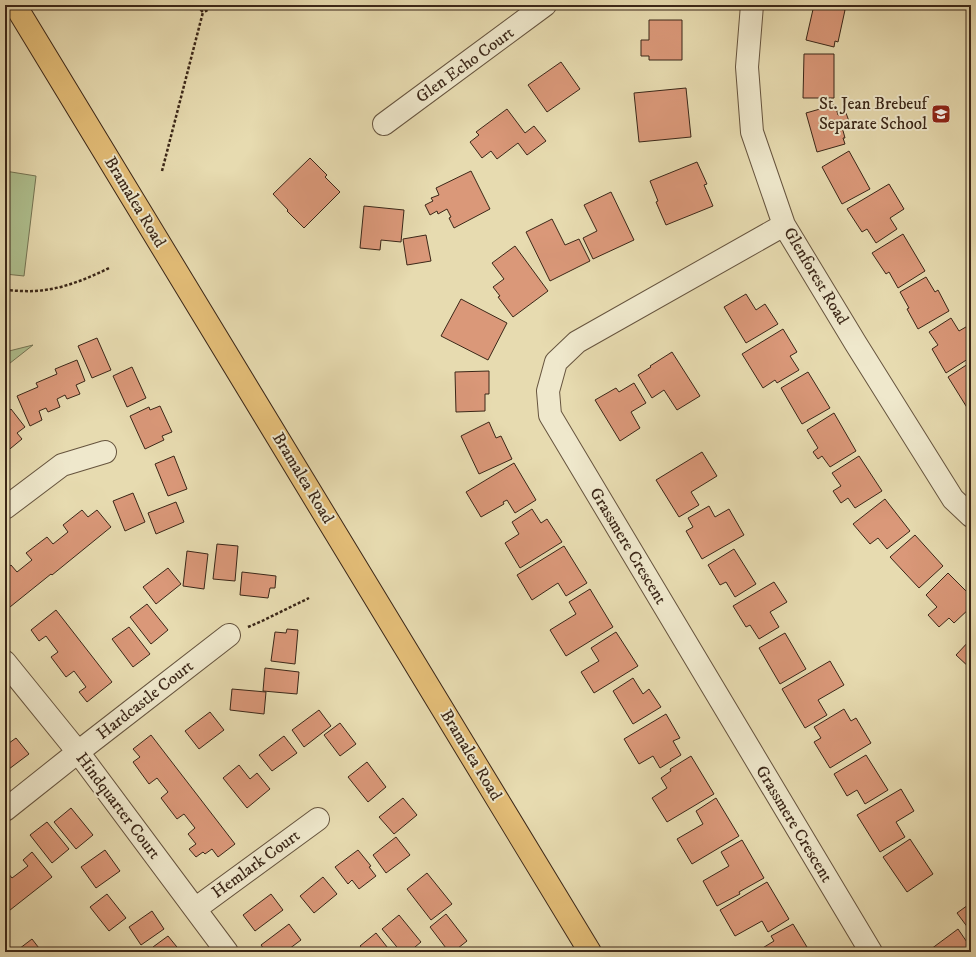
<svg xmlns="http://www.w3.org/2000/svg" width="976" height="957" viewBox="0 0 976 957" font-family="'IM FELL DW Pica',serif">
  <rect width="100%" height="100%" fill="#e7dbb0"/>
  <filter id="stains"><feTurbulence type="fractalNoise" baseFrequency=".005" numOctaves="4"/><feColorMatrix values="0 0 0 0 .2 0 0 0 0 .09 0 0 0 0 .02 0 0 0 .5 -.17"/></filter>
  <radialGradient id="worn" r=".72"><stop offset=".6" stop-color="#630" stop-opacity="0"/><stop offset="1" stop-color="#630" stop-opacity=".3"/></radialGradient>
  <path fill="#afc190" stroke="#757454" d="M5,171L36,176L24,276L5,274Z
    M33,345L5,367V352Z"/>
  <path fill="#da9879" stroke="#3b2718" d="M814,5H835L844,7V10H845L838,42L835,41L834,47L806,40Z
    M649,20H682V60H649V56H641V40H649Z
    M804,54H834V98H803Z
    M561,62L580,89L547,112L528,85Z
    M686,88L691,137L639,142L634,93Z
    M834,105L835,108H836L838,115L846,113L850,124L842,127L845,138H843L845,144L817,152L806,113Z
    M507,109L525,133L534,126L546,141L527,155L518,143L497,159L491,151L482,158L470,142L479,135L476,132Z
    M849,151L870,189L842,204L822,167Z
    M310,158L327,175L325,177L340,192L304,228L287,211L288,210L273,194Z
    M697,162L707,184L704,185L713,206L666,225L656,202L658,201L650,181Z
    M471,171L490,209L454,228L449,218L451,217L447,209L438,214L437,211L430,215L425,205L433,201L431,198L439,195L436,188Z
    M889,184L904,209L890,218L897,229L876,243L867,229L862,232L847,209Z
    M611,192L634,240L593,259L583,238L597,231L584,205Z
    M364,206L404,210L401,242L381,240L380,250L360,248Z
    M552,219L565,245L579,239L590,261L550,281L526,232Z
    M903,234L925,271L898,288L889,272L886,274L872,253Z
    M426,235L431,261L407,265L403,239Z
    M515,246L548,291L513,317L498,297L500,296L493,287L504,279L492,263Z
    M926,277L935,292L938,290L949,311L918,329L907,309L909,308L900,292Z
    M746,294L756,310L765,304L778,324L746,343L724,307Z
    M461,299L507,323L488,360L441,336Z
    M951,318L959,331L971,324V357L946,373L932,349L938,345L929,332Z
    M783,329L797,352L790,356L799,370L777,383L775,380L763,388L742,354Z
    M97,338L111,370L92,378L78,346Z
    M672,352L700,396L677,410L664,390L652,398L638,375L651,367L650,366Z
    M77,360L85,381L76,385L80,394L67,399L65,395L57,399L60,407L48,412L46,408L39,411L42,420L30,426L17,396L38,387L36,383L57,374L55,369Z
    M971,362V414L948,377Z
    M132,367L146,398L127,407L113,376Z
    M489,371V394H485V411L456,412L455,372Z
    M808,372L830,408L802,424L781,388Z
    M634,383L646,403L631,412L640,428L620,441L595,400L616,388L619,392Z
    M160,406L172,432L162,436L164,440L145,449L130,416L149,407L150,410Z
    M11,409L25,427L17,433L22,439L5,453V414Z
    M834,413L856,451L830,467L822,456L818,459L813,452L818,448L807,430Z
    M489,422L496,438L501,436L512,459L479,474L461,436Z
    M702,452L717,476L691,492L699,505L679,517L656,480Z
    M174,456L187,489L168,496L155,464Z
    M859,456L882,491L855,508L848,498L841,503L833,491L841,486L832,473Z
    M514,463L536,500L515,513L507,500L503,502L504,504L481,517L466,492Z
    M133,493L145,522L125,531L113,501Z
    M885,499L910,531L887,549L878,538L870,544L853,524Z
    M176,502L184,522L156,534L148,513Z
    M709,506L715,517L729,509L744,535L702,559L686,531L693,527L688,518Z
    M532,509L541,523L547,519L562,542L520,568L505,543L519,534L512,522Z
    M82,510L88,517L97,510L111,527L52,575L51,574L5,611V570L11,565L17,572L32,560L26,553L47,537L53,544L68,532L63,525Z
    M915,535L943,566L919,588L890,557Z
    M217,544L238,546L235,581L213,579Z
    M564,546L587,583L566,596L558,583L532,600L517,575Z
    M734,549L756,584L735,597L726,582L720,585L708,565Z
    M187,551L208,554L204,589L183,586Z
    M168,568L181,584L156,604L143,587Z
    M242,572L276,576L275,588H270L268,598L240,595Z
    M948,573L971,596V607L954,623L949,618L939,627L928,615L937,607L926,595Z
    M774,582L787,602L770,612L779,627L759,639L750,625L746,627L733,606Z
    M590,589L613,627L566,656L550,630L576,614L569,602Z
    M147,604L168,630L151,644L130,617Z
    M56,610L112,682L87,702L79,692L86,687L74,671L66,677L51,657L58,652L46,636L39,641L31,630Z
    M129,627L150,654L133,667L112,639Z
    M287,629L298,630L295,664L271,661L275,632L286,633Z
    M616,632L638,666L594,693L581,672L599,661L591,648Z
    M785,633L806,669L780,684L759,648Z
    M971,639V669L956,655Z
    M830,661L844,685L818,700L827,715L805,728L782,689Z
    M265,668L299,672L297,694L263,691Z
    M633,678L643,694L649,689L661,707L633,724L613,691Z
    M232,689L266,692L264,714L230,710Z
    M844,709L851,721L856,718L871,743L830,768L814,742L821,738L814,727Z
    M319,710L331,726L304,747L292,730Z
    M210,712L224,730L199,749L185,731Z
    M666,714L680,738L673,741L681,755L660,768L653,756L639,764L624,739Z
    M340,723L356,744L340,756L324,735Z
    M151,735L235,844L218,857L212,849L205,854L203,852L196,857L189,849L196,844L188,834L195,828L184,814L177,819L161,798L168,792L157,778L149,784L133,762L140,757L133,749Z
    M284,736L297,753L272,771L259,755Z
    M16,738L29,754L5,772V746Z
    M866,755L888,790L865,804L857,790L847,796L834,774Z
    M691,756L714,794L667,822L652,798L667,788L661,778L671,771L670,769Z
    M367,762L386,787L368,802L348,777Z
    M239,765L250,779L257,773L270,789L247,808L223,778Z
    M901,789L914,811L896,822L905,837L880,852L857,815Z
    M403,798L417,815L394,834L379,817Z
    M716,798L739,836L692,864L677,839L703,824L696,811Z
    M71,808L93,835L76,849L54,822Z
    M47,822L69,849L52,863L30,835Z
    M396,837L410,855L386,873L373,855Z
    M910,839L933,874L907,892L883,857Z
    M742,840L764,878L739,892L740,894L717,906L703,881L729,866L721,852Z
    M105,850L120,871L96,888L81,867Z
    M358,850L371,866L369,867L376,876L359,889L352,880L348,884L335,867Z
    M32,852L52,877L5,914V874L7,872L12,878L28,866L23,860Z
    M427,873L452,904L431,920L407,889Z
    M323,877L337,894L314,913L300,896Z
    M767,882L789,919L768,932L762,921L735,936L720,910Z
    M107,894L126,918L109,931L90,907Z
    M271,894L283,910L255,931L243,915Z
    M971,900V932L957,913L968,905L967,903Z
    M152,911L164,929L141,945L129,927Z
    M446,914L467,941L453,952H449L430,927Z
    M399,915L421,942L409,952H401L382,929Z
    M289,924L301,940L285,952H266L261,945Z
    M793,924L810,952H763L761,949L774,941L771,936Z
    M958,929L971,948V952H927Z
    M376,933L391,952H365L360,946Z
    M168,936L181,952H157L153,947Z
    M32,939L42,952H15Z"/>
  <g fill="none" stroke-linecap="round" stroke-linejoin="round">
    <g stroke="#66543e" stroke-width="24">
      <path id="minor" d="M752,5L747,67L752,132L784,225L856,344L953,499L971,516
        M384,124L545,5
        M784,225L577,342L556,362L548,391L550,415L871,952
        M5,508L62,465L105,452
        M5,662L78,752L227,952
        M5,810L78,752L229,635
        M195,909L318,819"/>
    </g>
    <g stroke="#3b2718" stroke-width="24">
      <path id="major" d="M15,5L590,952"/>
    </g>
    <path stroke="#3b2718" stroke-width="2.5" stroke-dasharray="3 2" stroke-linecap="butt" d="M199,5L201,10L203,12C207,11 209,9 211,5
      M162,171L203,12
      M5,290C18,291 32,292 45,290C67,287 89,278 109,268
      M248,627L262,621L309,598"/>
    <use href="#minor" stroke="#efe8cc" stroke-width="22"/>
    <use href="#major" stroke="#e4be78" stroke-width="22"/>
  </g>
  <defs>
    <g id="school-square" transform="scale(1)"><rect x="-9" y="-9" width="18" height="18" rx="4" fill="#8f2418" stroke="#efe8cc"/><path d="M0-5L7-2L0 1L-7-2ZM-4 1L0 2.5L4 1V4Q0 6-4 4Z" fill="#fff"/></g>
  </defs>
  <g fill-rule="evenodd">
    <use href="#school-square" x="941" y="114"/>
  </g>
  <g text-anchor="middle" dominant-baseline="central" stroke-width="4" stroke-linejoin="round" paint-order="stroke">
    <g font-size="17" fill="#3b2718" stroke="#efe8cc">
      <text transform="translate(465 65) rotate(-36)">Glen Echo Court</text>
      <text transform="translate(135 202) rotate(59)">Bramalea Road</text>
      <text transform="translate(816 276) rotate(59)">Glenforest Road</text>
      <text transform="translate(303 478) rotate(59)">Bramalea Road</text>
      <text transform="translate(628 546) rotate(59)">Grassmere Crescent</text>
      <text transform="translate(145 700) rotate(-38)">Hardcastle Court</text>
      <text transform="translate(471 755) rotate(59)">Bramalea Road</text>
      <text transform="translate(118 806) rotate(53)">Hindquarter Court</text>
      <text transform="translate(794 824) rotate(59)">Grassmere Crescent</text>
      <text transform="translate(256 864) rotate(-36)">Hemlark Court</text>
    </g>
    <g font-size="17" fill="#3b2718" stroke="#efe8cc" text-anchor="end">
      <text x="927" y="104">St. Jean Brebeuf<tspan x="927" dy="20">Separate School</tspan></text>
    </g>
  </g>
  <rect width="976" height="957" fill="none" stroke="#e7dbb0" stroke-width="20"/>
  <rect x="6" y="6" width="964" height="945" fill="none" stroke="#3b2718" stroke-width="2"/>
  <rect x="10" y="10" width="956" height="937" fill="none" stroke="#3b2718"/>
  <rect width="100%" height="100%" filter="url(#stains)"/>
  <rect width="100%" height="100%" fill="url(#worn)"/>
</svg>
